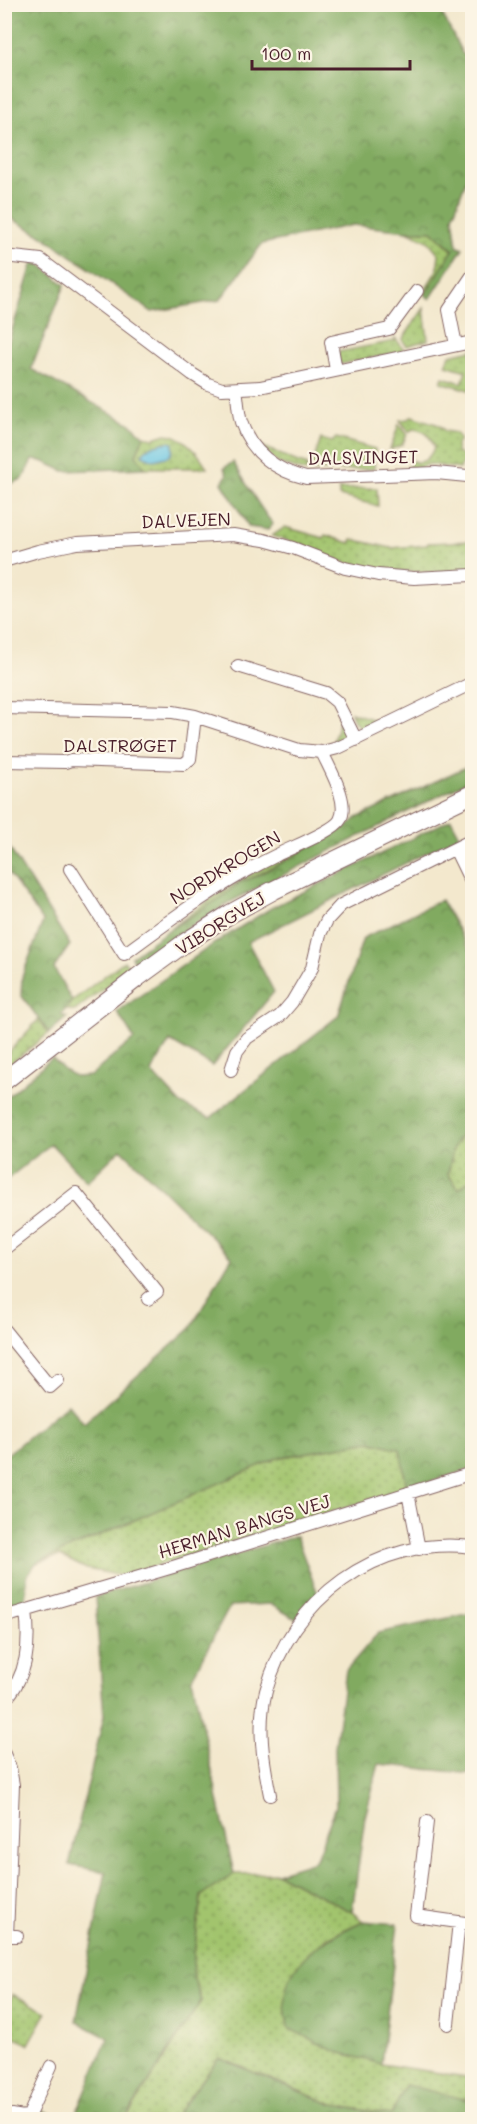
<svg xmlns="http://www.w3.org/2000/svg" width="477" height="2124" viewBox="0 0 477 2124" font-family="Mali,sans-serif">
  <defs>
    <pattern id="green-dots" width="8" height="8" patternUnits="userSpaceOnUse" patternTransform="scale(1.5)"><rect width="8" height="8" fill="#a2c46d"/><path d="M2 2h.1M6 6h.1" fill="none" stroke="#869f5a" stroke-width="1.8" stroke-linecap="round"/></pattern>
    <pattern id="forest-crowns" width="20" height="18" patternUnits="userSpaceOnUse" patternTransform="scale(1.5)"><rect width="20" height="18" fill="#81aa60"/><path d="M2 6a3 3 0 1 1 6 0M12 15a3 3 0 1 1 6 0" fill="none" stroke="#6c8a4f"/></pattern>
  </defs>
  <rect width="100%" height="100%" fill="#fcf5e5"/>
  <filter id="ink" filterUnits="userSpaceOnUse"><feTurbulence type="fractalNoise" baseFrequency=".0167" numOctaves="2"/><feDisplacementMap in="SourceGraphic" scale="12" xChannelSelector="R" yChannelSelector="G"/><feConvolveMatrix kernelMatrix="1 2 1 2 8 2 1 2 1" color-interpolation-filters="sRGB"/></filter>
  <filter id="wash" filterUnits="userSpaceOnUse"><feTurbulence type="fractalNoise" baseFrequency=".008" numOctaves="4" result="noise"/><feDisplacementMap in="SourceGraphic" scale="24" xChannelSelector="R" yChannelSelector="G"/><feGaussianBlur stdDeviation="1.35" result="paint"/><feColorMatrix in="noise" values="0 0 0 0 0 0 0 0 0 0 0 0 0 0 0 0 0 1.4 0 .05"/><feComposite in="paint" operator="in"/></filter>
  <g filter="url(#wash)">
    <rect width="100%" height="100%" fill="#f3e8cd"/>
    <path fill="url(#green-dots)" stroke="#76724c" stroke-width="1.5" d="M407,231H432L453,251L425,295L423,293L437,270L439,254L428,241Z
      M424,308L428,340L407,346L402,340Z
      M395,338L405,351L341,364L339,363L338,352L395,341Z
      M472,350V391L441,382L443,377L462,383L466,371L446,365L450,355Z
      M412,416L439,425L445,431L456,433L460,439L456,446L457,453L472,460V462L462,463L460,469L430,464L415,469L409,466L410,460C422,466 429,459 434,448C430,435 427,431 413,429L409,432L400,420L408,419Z
      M399,424L407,434L402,445L390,450Z
      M166,434C182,434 200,454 207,468H145L136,455L144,436L154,438Z
      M336,438L375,449L374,469L310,471L321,439L332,442Z
      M259,445L293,460L308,465L306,472L278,463Z
      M377,488L378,506L339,496V489Z
      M285,527L324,538L325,535L350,543L352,539L391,548L427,545L428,543L472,541V570L434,572L387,571L346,563L299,544L272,536Z
      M351,712L380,722L370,727L361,728L354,721Z
      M340,718L347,734L346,737L333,742Z
      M323,838L293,857L256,876L239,883L219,899L167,931L212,898L248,875Z
      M124,961L130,967L75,1011L65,1009L72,1001Z
      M39,1019L49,1033L5,1068V1056Z
      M472,1118V1178L459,1189L448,1175L453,1148Z
      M370,1441L400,1449L407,1489L123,1576L87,1569L60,1556L36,1563L277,1458Z
      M277,1873L352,1912L363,1921L325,1939L381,2064L472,2078V2101L406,2085L391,2115L333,2105L219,2058L173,2119L125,2120L201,2001L192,1972L201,1896L234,1874Z
      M12,1994L47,2012L29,2044L5,2034V2018Z"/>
    <path fill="url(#forest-crowns)" stroke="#666446" stroke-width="1.5" d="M4,5H438L462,53L472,62V164L453,216L457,245L463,248L430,299L425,295L453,250L432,231H407L353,225L262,244L220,300L152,312L44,237L5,215Z
      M33,262L41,265L65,285L31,369L131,424L144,436L136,455L145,468L64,471L42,461L32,460L23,479L5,486V353Z
      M233,462C246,482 258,506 273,524L268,530L249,527L222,483L227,475L224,468Z
      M468,766L472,774V779L234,900L189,927L137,964L131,957L167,931L219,899L239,883L256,876L293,857L322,838L347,827L357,818Z
      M451,819L460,836L248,942L274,992L212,1066L170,1041L151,1072L181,1104L210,1118L338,1016L363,938L441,900L472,954V1118L453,1148L448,1175L459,1189L472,1178V1469L407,1489L400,1449L370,1441L277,1458L36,1563L27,1576L25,1602L5,1609V1456L68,1404L84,1423L190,1329L232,1257L121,1149L87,1182L51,1144L5,1181V1099L52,1058L64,1070L76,1077L90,1076L134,1039L117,1012L215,943L271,908Z
      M5,841L70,945L54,968L72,1001L61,1015L67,1017L49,1033L21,995L22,977L43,921L5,868Z
      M296,1536L318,1594L296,1619L270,1604L230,1606L192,1678L234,1874L201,1896L192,1972L201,2001L125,2119L76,2120L74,2118L108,2038L76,2021L106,1872L69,1865L104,1716L95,1597Z
      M472,1613V1774L379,1764L365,1817L352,1912L277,1873L315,1861L336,1806L335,1747L346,1670L378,1633Z
      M363,1921L398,1924L381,2064L334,2051L288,2028C287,2018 284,2005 285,1995C292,1954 329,1937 363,1921Z
      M219,2058L333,2105L391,2115L406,2085L472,2101V2119H173Z
      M40,2109L61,2119L18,2120L31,2117Z"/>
    <path fill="#66c6e5" stroke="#587288" stroke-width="1.5" d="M169,442L173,443V451L170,456L154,460L142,455C148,445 158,444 169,442Z"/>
  </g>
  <g filter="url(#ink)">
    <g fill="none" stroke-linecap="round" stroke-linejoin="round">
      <g stroke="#856564" stroke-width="14">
        <path id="minor" d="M4,256L41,260L192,374L208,384L222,389L260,387L472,342
          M456,345L449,310L472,276
          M336,370L331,342L389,329L417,291
          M236,389C238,400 238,412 241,422C251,452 276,471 306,478L436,473L467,476L472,475
          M4,561L38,551L77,543L233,535L264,540L293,548L345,568L378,575L414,578L472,575
          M238,666L326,693L337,702L356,740
          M4,708L173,712L195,716L299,750L322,752L338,748L472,683
          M4,761L65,762L71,760L184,764L190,759L195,716
          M455,849L472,884
          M70,869L124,954C173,918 221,882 277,855C290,848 334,831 340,820C350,802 330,770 322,752
          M231,1070L237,1051L247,1038L280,1016L292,1002L312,968L320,934L327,920L341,905L472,840
          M4,1249L76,1193L157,1292L148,1299
          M4,1330L50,1387L58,1380
          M408,1493L419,1549
          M4,1617L173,1567L472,1473
          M4,1701C28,1676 30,1643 26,1611
          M4,1754L10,1768L13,1785L7,1936H17
          M270,1795C263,1761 257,1725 266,1691C291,1599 377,1535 472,1547
          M427,1822L416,1916L472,1924
          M448,2024L459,1922
          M6,2120L12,2115L23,2117L29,2115L51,2066"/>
      </g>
      <g stroke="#856564" stroke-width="20">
        <path id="primary" d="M4,1081L138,977L186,942L230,914L274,890L472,794"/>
      </g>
      <use href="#minor" stroke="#fff" stroke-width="12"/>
      <use href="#primary" stroke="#fff" stroke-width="18"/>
    </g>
  </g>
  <g text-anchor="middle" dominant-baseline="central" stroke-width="4.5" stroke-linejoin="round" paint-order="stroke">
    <g font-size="18" fill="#4a1f2b" stroke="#fcf5e5">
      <text transform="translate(363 457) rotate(-1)">DALSVINGET</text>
      <text transform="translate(186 520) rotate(-2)">DALVEJEN</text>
      <text x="120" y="745">DALSTRØGET</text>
      <text transform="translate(225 867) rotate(-31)">NORDKROGEN</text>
      <text transform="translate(220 923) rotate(-32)">VIBORGVEJ</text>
      <text transform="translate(244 1526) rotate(-17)">HERMAN BANGS VEJ</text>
    </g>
  </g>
  <rect width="477" height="2124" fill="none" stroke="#fcf5e5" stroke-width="24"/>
  <path d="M252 60v9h158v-9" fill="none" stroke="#4a1f2b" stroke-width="3"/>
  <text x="261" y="60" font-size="18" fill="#4a1f2b" stroke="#fcf5e5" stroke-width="4.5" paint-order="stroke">100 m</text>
</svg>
